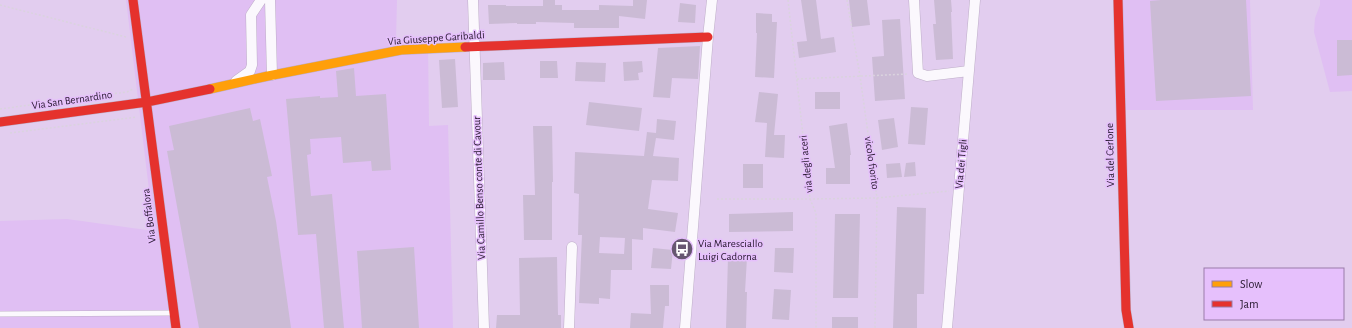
<svg xmlns="http://www.w3.org/2000/svg" width="1352" height="328" viewBox="0 0 1352 328" font-family="'Alegreya Sans',sans-serif">
  <rect width="100%" height="100%" fill="#e2cdef"/>
  <path fill="#e0bff3" d="M126,0H397L396,40L428,43L429,126L448,125L453,328H0V221L67,219L154,231Z
    M1122,0H1250L1253,110H1124Z
    M1320,0H1352V91L1330,92L1314,32L1315,18L1320,5Z"/>
  <path fill="#cbbbd5" fill-rule="evenodd" d="M543,0H555V5H562V10H599V5L633,6V0H647L645,19L619,16V28H574V23L536,22V24H517V23L489,24L488,5H506V6H543Z
    M801,0H816L821,39L834,37L836,52L799,58L797,42L807,41Z
    M849,0H867L870,25L852,27Z
    M934,0H951L952,12H951L953,59L936,60L933,24H936Z
    M1161,0H1246L1251,96L1156,101L1150,1Z
    M680,3L696,5L695,23L678,22Z
    M756,13L772,14V22H777L774,78L755,77L757,33H756Z
    M900,19L905,99L875,101L872,57L884,56L882,20Z
    M1337,40H1352V75L1337,76Z
    M700,46L698,79L672,78L670,98L653,97L658,48Z
    M455,59L458,107L442,108L439,60Z
    M540,61H557L558,78H540Z
    M642,61L643,72L638,73L639,80L624,81L623,62Z
    M504,62L505,80H483V63Z
    M576,62L606,63L605,82L575,81Z
    M354,68L356,96L386,94L391,170L372,171L371,161L343,163L341,137L310,139L311,154L307,155L311,196L332,194L344,328H324L316,234L298,235L286,99L320,96V98L338,97L336,71Z
    M759,92L778,94L774,135H785L784,158L765,157L767,123L755,122Z
    M815,92H840V109H815Z
    M589,102L642,108L639,131L586,125Z
    M911,107L928,108L925,145L908,144Z
    M250,108L253,121L260,119L272,176L267,177L276,221L291,328H199L167,151L174,150L169,126Z
    M894,118L898,147L882,150L878,120Z
    M657,119L676,121L674,140L656,138L653,156L679,158L678,181L652,180L648,209L678,213L675,232L643,228V240L632,239V270H611L610,299L599,298V304L579,303L582,235H578L579,194L574,193L575,152L644,156L647,132L656,133ZM600,237L625,238L624,254L599,253Z
    M847,123L851,155H850V184H826V168H835L829,126Z
    M533,126H552L553,182H552V240H524L523,195H535Z
    M915,162L916,176L904,177L906,163Z
    M900,163L902,177L887,178L886,164Z
    M743,164H763V188H743Z
    M897,207L926,208L924,294H917V328H893Z
    M793,212V231L729,232V214Z
    M835,214H860L858,298H833Z
    M414,247L419,328H362L357,251Z
    M653,248L673,250L671,269L651,268Z
    M775,248H794L793,273L774,272Z
    M557,257L558,315H561V328H496L497,315H520L519,258Z
    M728,257L747,258L745,292H747L746,328H726Z
    M650,285H669V306H665L663,328H630L631,313L651,314Z
    M774,289L791,290L789,320L772,319Z
    M832,317H858V328H832Z"/>
  <g fill="none" stroke-linecap="round" stroke-linejoin="round">
    <g stroke="#beaec8" stroke-width="6">
      <path id="lane" d="M0,314L172,313"/>
    </g>
    <g stroke="#beaec8" stroke-width="11">
      <path id="street" d="M270,0L272,75
        M473,0L484,328
        M914,0L918,73L927,76L969,71
        M236,81L250,71L252,65L251,15L261,0
        M569,328L572,247
        M685,328L708,37L712,0
        M947,328L975,0"/>
    </g>
    <g stroke="#beaec8" stroke-width="10">
      <path id="slow" d="M210,89L268,76L401,50L465,47"/>
    </g>
    <g stroke="#beaec8" stroke-width="10">
      <path id="jam" d="M133,0L176,328
        M1118,0L1126,310L1129,328
        M465,47L708,37
        M0,122L147,102L210,89"/>
    </g>
    <path stroke="#dad3de" stroke-width="1.5" stroke-dasharray="2 2" stroke-linecap="butt" d="M788,0L810,199L816,213V328
      M847,0L860,76L877,198L875,328
      M0,5L126,37
      M797,79L908,74
      M0,109L127,92L133,89
      M10,133L137,117
      M717,199H810L877,198L949,191"/>
    <use href="#lane" stroke="#fbf8fd" stroke-width="5"/>
    <use href="#street" stroke="#fbf8fd" stroke-width="10"/>
    <use href="#slow" stroke="#ff9f0a" stroke-width="9"/>
    <use href="#jam" stroke="#e5322d" stroke-width="9"/>
  </g>
  <defs>
    <g id="bus-disc" transform="scale(1.15)"><circle r="9.5" fill="#675771" stroke="#e6c0fc"/><path d="M-5-6H5V4H4V6H2V4H-2V6H-4V4H-5ZM-3.5-4V0h7V-4ZM-3.5 1.2v1.5H-2V1.2ZM2 1.2v1.5H3.5V1.2Z" fill="#fff"/></g>
  </defs>
  <g fill-rule="evenodd">
    <use href="#bus-disc" x="682" y="249"/>
  </g>
  <g text-anchor="middle" dominant-baseline="central" stroke-width="3" stroke-linejoin="round" paint-order="stroke">
    <g font-size="11" fill="#25172d" stroke="#e6c0fc">
      <text transform="translate(436 38) rotate(-4)">Via Giuseppe Garibaldi</text>
      <text transform="translate(72 100) rotate(-8)">Via San Bernardino</text>
      <text transform="translate(1110 155) rotate(-91)">Via del Cerlone</text>
      <text transform="translate(872 163) rotate(82)">vicolo fiorito</text>
      <text transform="translate(806 164) rotate(-96)">via degli aceri</text>
      <text transform="translate(961 164) rotate(-85)">Via dei Tigli</text>
      <text transform="translate(479 188) rotate(-92)">Via Camillo Benso conte di Cavour</text>
      <text transform="translate(149 216) rotate(-97)">Via Boffalora</text>
    </g>
    <g font-size="11" fill="#25172d" stroke="#e6c0fc" text-anchor="start">
      <text x="698" y="243">Via Maresciallo<tspan x="698" dy="13">Luigi Cadorna</tspan></text>
    </g>
  </g>
  <rect x="1204" y="268" width="140" height="52" fill="#e6c0fc" stroke="#997ca9"/>
  <rect x="1212" y="281" width="20" height="6" fill="#ff9f0a" stroke="#997ca9"/>
  <text x="1240" y="288" font-size="12" fill="#25172d">Slow</text>
  <rect x="1212" y="301" width="20" height="6" fill="#e5322d" stroke="#997ca9"/>
  <text x="1240" y="308" font-size="12" fill="#25172d">Jam</text>
</svg>
